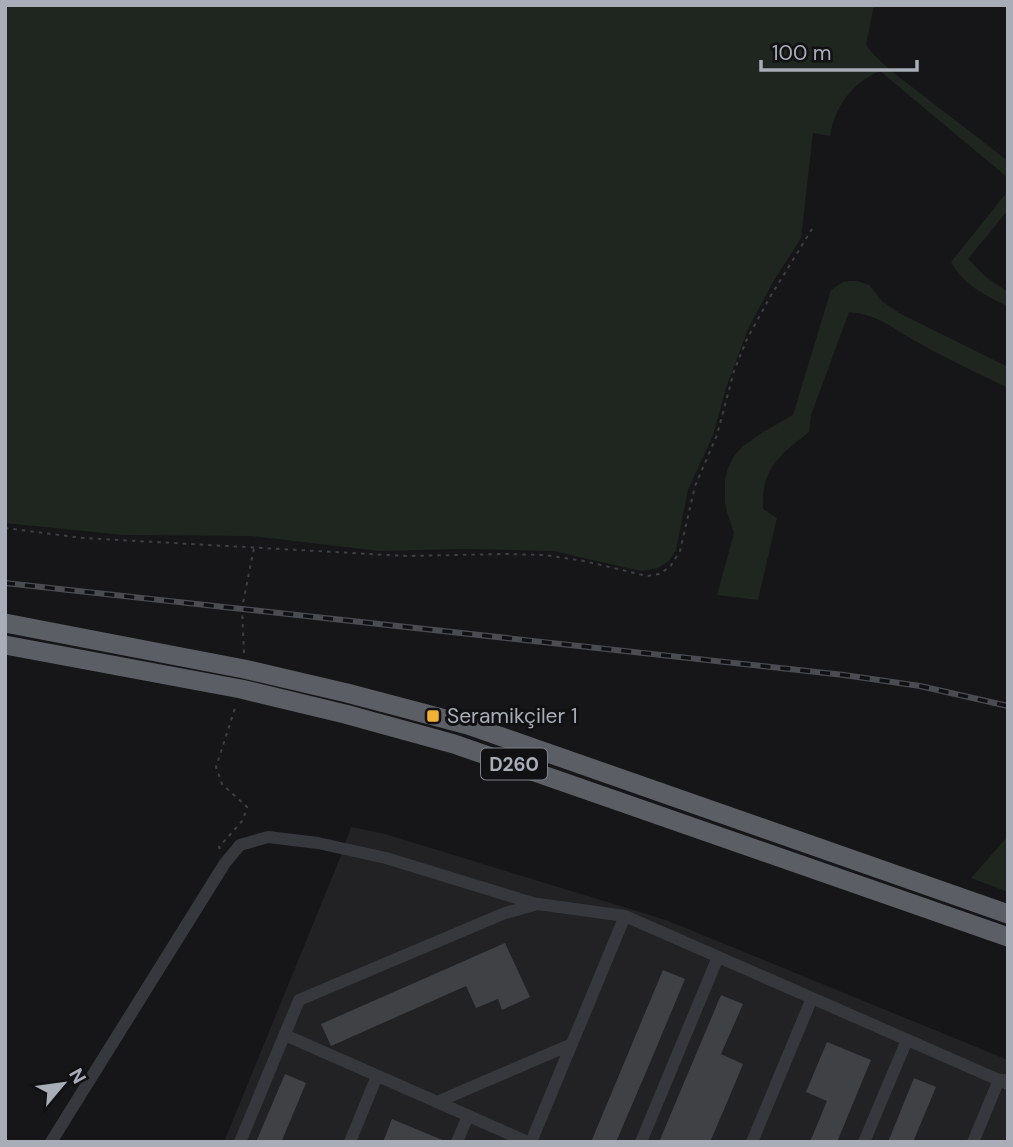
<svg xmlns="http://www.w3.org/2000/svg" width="1013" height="1147" viewBox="0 0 1013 1147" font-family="'DM Sans',sans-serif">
  <rect width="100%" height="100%" fill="#161618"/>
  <path fill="#222225" d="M351,827L385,834L666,920L1008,1060V1142H224L340,858Z"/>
  <path fill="#1e261f" d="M5,5H874L866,45L873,54L890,70L1008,161V178L880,71C852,83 835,106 830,136L813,133L801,238L773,282L748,329L726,388L713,435L688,490L676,550L669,561L658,568L641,571L553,551L463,549L379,551L251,536L123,535L5,523Z
    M1008,191V210L968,259L986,277L1008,292V306C985,296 963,284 951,262Z
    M850,281H857L869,285L882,301L899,313L1008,367V388C978,373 947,359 919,343C892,329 881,315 849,312L811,415L809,432C780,455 761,468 763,509L777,518L758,600L717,595L734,533L727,512L725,502V479L728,468L734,456L743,446L763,432L793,415L831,290L843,282Z
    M1008,836V892L971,878Z"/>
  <path fill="#404145" d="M505,943L530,997L502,1010L498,999L476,1008L466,986L331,1046L321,1024Z
    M663,970L685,979L652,1058L616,1142H591Z
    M721,995L743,1004L721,1054L743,1064L731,1093L710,1142H659Z
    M827,1042L871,1060L837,1142H810L827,1101L806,1092Z
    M285,1074L306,1083L283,1138L282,1142H256Z
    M914,1078L936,1087L913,1142H888Z
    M392,1119L447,1142H383Z"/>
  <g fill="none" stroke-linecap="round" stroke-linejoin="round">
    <path stroke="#3d3f44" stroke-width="2" stroke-dasharray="3.5 5" stroke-linecap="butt" d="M5,528L83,538L406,556L506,554L544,555L584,561L647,576L659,574L670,567L680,551L695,486L717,435L734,371L747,339L770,297L812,229
      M244,653L242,608L254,548
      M220,849L219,847L243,820L247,807L222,784L216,767L236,705"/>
    <path stroke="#37383d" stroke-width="12" d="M285,1035L528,1142
      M437,1102L572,1044
      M51,1142L225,863L240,845L268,837L318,843L386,858L536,904
      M240,1142L299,1000L505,913L538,904L625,916L1008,1084
      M350,1142L377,1076
      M457,1142L468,1116
      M531,1142L625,916
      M641,1142L718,957
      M752,1142L812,998
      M864,1142L907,1040
      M973,1142L999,1080H1004"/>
    <path stroke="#5b5e65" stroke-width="19" d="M5,623L244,669L347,693L468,725L1008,914
      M5,645L241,689L345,714L454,744L1008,937"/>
    <g stroke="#4a4c52" stroke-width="6">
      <path id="rail" d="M5,583L844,675L920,686L1008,706"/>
    </g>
    <use href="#rail" stroke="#111113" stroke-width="3.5" stroke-dasharray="10" stroke-linecap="butt"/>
  </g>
  <rect fill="#f2b134" stroke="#111113" stroke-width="2.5" x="426" y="709" width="14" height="14" rx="3.5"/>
  <g text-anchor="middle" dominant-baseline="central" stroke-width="6" stroke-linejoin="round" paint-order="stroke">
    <rect fill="#111113" stroke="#7b7e86" stroke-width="2" x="481" y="748.5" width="66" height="31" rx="5"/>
    <g font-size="19" font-weight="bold" fill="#a8adb8">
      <text x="514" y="764">D260</text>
    </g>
    <g font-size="21" fill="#a8adb8" stroke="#111113" text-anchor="start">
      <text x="447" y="716">Seramikçiler 1</text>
    </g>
  </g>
  <rect width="1013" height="1147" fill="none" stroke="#a8adb8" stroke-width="14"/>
  <g transform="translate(63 1084) rotate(61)" stroke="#111113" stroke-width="5" paint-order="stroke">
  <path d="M0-5L12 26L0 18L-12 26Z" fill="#a8adb8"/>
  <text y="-10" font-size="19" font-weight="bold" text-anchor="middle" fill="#a8adb8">N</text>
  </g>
  <path d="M761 60v10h156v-10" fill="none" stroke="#a8adb8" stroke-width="3.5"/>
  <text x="772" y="60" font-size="21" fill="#a8adb8" stroke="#111113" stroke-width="5" paint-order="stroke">100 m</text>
</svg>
